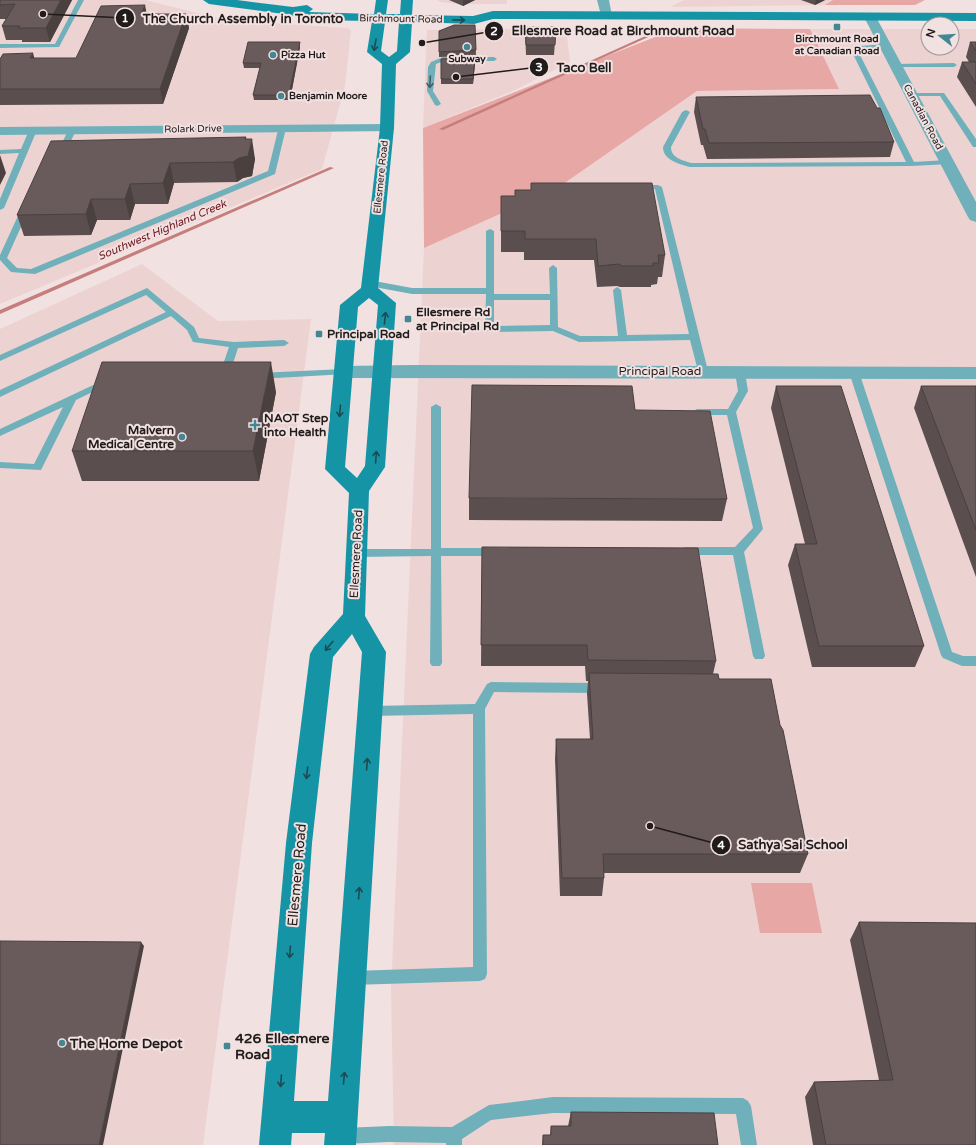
<svg xmlns="http://www.w3.org/2000/svg" width="976" height="1145" viewBox="0 0 976 1145" font-family="'Varela Round',sans-serif">
  <rect width="100%" height="100%" fill="#f2e1e1"/>
  <path fill="#ecd3d2" d="M0,0H145L226,20L347,28L351,30L345,86L322,169L0,304Z
    M437,0H507V4H458L440,2Z
    M684,0H833L825,5L670,7Z
    M566,28L570,62L515,90L423,128L427,30Z
    M810,29H928V48H952V29H976V1145H394L391,990L424,248L556,189L697,91L838,89Z
    M142,264L218,321L311,319L203,1145H0V329Z"/>
  <path fill="#e7a7a5" d="M833,0H925L915,5H825Z
    M678,28L810,29L839,89L697,91L556,189L424,248L423,128Z
    M751,883H812L822,933H760Z"/>
  <g fill="none" stroke-linecap="round" stroke-linejoin="round">
    <path fill="#c67e7d" fill-rule="evenodd" d="M661,29L664,30L443,130L439,129Z
      M330,167L334,168L0,314V310Z"/>
    <path fill="#70b0bb" fill-rule="evenodd" d="M78,0H84L59,47L0,48V44H55Z
      M885,44L887,45V47L863,50L859,53L914,162L947,160H950V164L911,166L690,167C679,164 663,160 663,147L682,112L686,110L690,112L671,147C671,158 682,160 691,163L906,162L852,52L861,46Z
      M443,57H494L497,59L494,61H444L436,64L433,91L441,104L437,106L435,105L427,91L428,67L431,62Z
      M895,64L954,63L957,65L954,67H893V65Z
      M908,93H944L976,139V147H973L940,96H910L908,95Z
      M279,126L286,128L275,174L35,274L11,272L0,260V255L22,207L29,209L7,258L17,268L31,269L268,171Z
      M30,128L37,130L4,208L0,210V199L19,153L0,154V150L21,149Z
      M69,128L76,130L66,152L59,154L58,152Z
      M635,185H658L662,187L708,371L706,373L703,374L698,371L690,340L579,342L553,331L489,332L485,329L486,294H412L369,286L365,283L369,280L412,288H486V231L490,229L494,231V294H550L549,268L553,265L557,268L558,327L580,336H618L613,290L617,287L621,290L627,335L689,334L655,189H638L634,187ZM494,300H550V325L494,326Z
      M147,288L194,327L199,338L234,342L284,340L289,343L284,346L238,348L229,376L224,379L219,376L229,347L193,342L187,330L171,316L0,397V390L166,312L146,295L0,361V355Z
      M344,369L349,372L347,374L258,379L253,376L258,373Z
      M740,369L745,372L748,391L736,412L763,529L744,552L765,656L763,659H755L753,656L733,555H685L680,551L685,547H735L753,528L727,415H697L692,412L697,409H728L738,391L735,372Z
      M854,369L859,372L952,652L963,656H976V666H962L943,658L941,655L849,372Z
      M106,379L109,380L111,382L109,384L76,400L41,470L0,468V462L34,464L63,407L0,436V429Z
      M436,404L441,407V548H496L501,552L496,556H441L442,663L440,666H432L430,663L431,556L356,557L351,553L356,549H431V407Z
      M491,682L601,683L605,685L607,688L605,691L601,693L494,692L485,709L487,974L485,979L480,981L352,985L347,983L345,978L347,973L352,971L473,967V714L370,716L366,715L364,711L366,707L370,706L475,704L487,684Z
      M553,1097L743,1098L748,1101L751,1106L757,1145H741L736,1114L553,1113L491,1120L462,1139V1145H446V1143L389,1142L343,1144L337,1142L335,1136L337,1130L343,1128L389,1126L452,1127L489,1105Z"/>
    <path fill="#70b0bb" fill-rule="evenodd" d="M597,0H609L612,16L610,19H602Z
      M870,13L876,17L976,202V222L970,220L968,217L864,17Z
      M387,124L392,125L394,128L392,131L0,135V127Z
      M414,365L976,367V379L344,378L337,376L335,372L337,368L344,366Z"/>
    <path fill="#1594a6" fill-rule="evenodd" d="M203,0H237L293,7L307,5L313,9L309,12L374,14L376,0H388L386,14H400L401,0H413L412,15L473,16L493,11L976,13V21L493,19L474,24L412,22L410,52L396,64L394,128L378,288L396,303L385,467L369,491L365,616L386,652L356,1145H324L325,1133H292L291,1145H259L286,843L310,654L314,647L343,614L349,493L325,469L340,305L361,288L380,128L382,64L367,52L372,21L308,20L291,15L209,4ZM385,22H399L397,51L389,57L381,51ZM369,298L378,305L365,466L357,478L345,467L358,307ZM352,634L362,652L328,1101H294L312,843L333,657Z"/>
  </g>
  <path fill="#5a4e4e" d="M0,0H72L50,42H22V40H6L2,26L6,19H0Z
    M449,0H475L463,6Z
    M801,0H825L815,5Z
    M147,14H186L189,28L163,104L0,105V59L76,58Z
    M475,25L476,56L439,57V31Z
    M525,27H556L554,55H526Z
    M970,42H976V107L957,77L962,62H969L966,57Z
    M300,47L290,100H254L253,95L260,68H244L243,63Z
    M475,62L473,84H441V79Z
    M696,97L894,142L890,157L707,159L703,145H701L694,112Z
    M246,137V139L255,159L252,176L243,178L237,182L174,183L168,204H135L130,220H97L91,235L24,236L17,215Z
    M531,183L665,255L662,277H658L657,284L651,285V287H620L617,286L597,287L594,260H524V252H501V196H515L531,190Z
    M776,386L924,646L915,667H812L788,565L795,544H805L771,408Z
    M921,386H976V577L914,408Z
    M276,392L259,481H82L72,451Z
    M469,498L727,499L722,521L469,520Z
    M482,547L716,661L713,674L780,725L808,854L800,873H604V878L602,896H560L555,759L556,739H590L587,694L588,681H586L585,666H481Z
    M859,922L976,1145H813L805,1097L814,1082L879,1080L850,940Z
    M571,1112L718,1145H542L543,1135H550L551,1126H568Z"/>
  <path fill="#4a4040" d="M61,0H72L50,42L46,28Z
    M463,0H475L463,6Z
    M816,0H825L815,5Z
    M145,5L148,20L141,14Z
    M186,14L189,28L163,104L160,89Z
    M300,42V47L290,100L289,95Z
    M33,53L37,68L30,58Z
    M475,57V62L473,84V79Z
    M246,137L248,155L252,139L255,159L252,176L243,178L237,182L233,162L245,139Z
    M0,155L6,173L0,185Z
    M170,163L174,183L168,204L163,183Z
    M130,184L135,204L130,220L125,199Z
    M91,199L97,220L91,235L86,214Z
    M271,362L276,392L259,481L253,451Z
    M141,942L144,946L103,1145H99Z"/>
  <path fill="#695b5b" stroke="#4a4040" d="M0,0H61L46,28H18L20,26H2L15,4L0,5Z
    M145,5L141,14H186L160,89H0V59L3,54L33,53L30,58H76L101,6Z
    M454,25H475L476,50L439,52V31Z
    M525,27H556L555,45H526Z
    M248,42H300L289,95H253L261,63H243Z
    M970,42H976V51Z
    M475,57L473,79H441V59Z
    M962,62H976V84Z
    M870,95L877,108H880L894,142L709,143L705,129H703L696,97Z
    M246,137L245,139H252L248,156L239,158L233,162L170,163L163,183L130,184L125,199H91L86,214L17,215L51,141Z
    M531,183H652L665,255H658L659,263H653V266H622L619,264L598,266L596,239H525V231H501V196H515V190H531Z
    M102,362H271L253,451H72Z
    M472,385L632,386L635,410L710,411L727,499L469,498Z
    M776,386H841L924,646H819L795,544H817Z
    M921,386H976V530Z
    M482,547L698,548L716,661L588,660L587,645H481Z
    M589,673L718,674L719,679H771L780,725L783,730L808,854H603L604,878H562L556,739H593Z
    M859,922L976,923V1145H826L814,1082L893,1080Z
    M0,941L141,942L99,1145H0Z
    M571,1112L714,1113L718,1145H543V1135H551V1126H571Z"/>
  <defs><path id="oneway-shaft" d="M-6 0H5M1.5-3L5.5 0L1.5 3" fill="none" stroke-width="1.6" stroke-linecap="round" stroke-linejoin="round"/></defs>
  <g stroke="#1c4b53">
    <use href="#oneway-shaft" transform="translate(459 20) rotate(1)"/>
    <use href="#oneway-shaft" transform="translate(375 45) rotate(100)"/>
    <use href="#oneway-shaft" transform="translate(385 318) rotate(-84)"/>
    <use href="#oneway-shaft" transform="translate(340 411) rotate(95)"/>
    <use href="#oneway-shaft" transform="translate(376 457) rotate(-86)"/>
    <use href="#oneway-shaft" transform="translate(329 646) rotate(130)"/>
    <use href="#oneway-shaft" transform="translate(367 764) rotate(-86)"/>
    <use href="#oneway-shaft" transform="translate(307 773) rotate(97)"/>
    <use href="#oneway-shaft" transform="translate(359 893) rotate(-86)"/>
    <use href="#oneway-shaft" transform="translate(290 952) rotate(94)"/>
    <use href="#oneway-shaft" transform="translate(344 1078) rotate(-85)"/>
    <use href="#oneway-shaft" transform="translate(281 1081) rotate(94)"/>
  </g>
  <use stroke="#455e63" href="#oneway-shaft" transform="translate(430 82) rotate(93)"/>
  <g fill="#428793" stroke="#f2e1e1" stroke-width="1.5">
    <rect x="833" y="23" width="8" height="8" rx="2"/>
    <circle cx="467" cy="47" r="4"/>
    <circle cx="273" cy="55" r="4"/>
    <circle cx="281" cy="96" r="4"/>
    <rect x="404" y="315" width="8" height="8" rx="2"/>
    <rect x="315" y="330" width="8" height="8" rx="2"/>
    <path d="M253 419h4v4h4v4h-4v4h-4v-4h-4v-4h4z"/>
    <circle cx="182" cy="437" r="4"/>
    <circle cx="62" cy="1043" r="4"/>
    <rect x="223" y="1042" width="8" height="8" rx="2"/>
  </g>
  <g text-anchor="middle" dominant-baseline="central" stroke-width="4" stroke-linejoin="round" paint-order="stroke">
    <g font-size="10" fill="#211b1b" stroke="#f2e1e1">
      <text transform="translate(401 19) rotate(1)">Birchmount Road</text>
      <text transform="translate(923 117) rotate(62)">Canadian Road</text>
      <text transform="translate(193 129) rotate(-1)">Rolark Drive</text>
      <text transform="translate(381 177) rotate(-84)">Ellesmere Road</text>
    </g>
    <g font-size="10" font-weight="bold" fill="#211b1b" stroke="#f2e1e1">
      <text x="837" y="39">Birchmount Road<tspan x="837" dy="12">at Canadian Road</tspan></text>
      <text x="281" y="55" text-anchor="start">Pizza Hut</text>
      <text x="467" y="59">Subway</text>
      <text x="289" y="96" text-anchor="start">Benjamin Moore</text>
    </g>
    <g font-size="11" font-style="italic" fill="#6d161f" stroke="#f2e1e1">
      <text transform="translate(162 230) rotate(-23)">Southwest Highland Creek</text>
    </g>
    <g font-size="12" font-weight="bold" fill="#211b1b" stroke="#f2e1e1" text-anchor="start">
      <text x="416" y="312">Ellesmere Rd<tspan x="416" dy="14">at Principal Rd</tspan></text>
      <text x="327" y="334">Principal Road</text>
      <text x="264" y="418">NAOT Step<tspan x="264" dy="14">into Health</tspan></text>
      <text x="174" y="430" text-anchor="end">Malvern<tspan x="174" dy="14">Medical Centre</tspan></text>
    </g>
    <g font-size="12" fill="#211b1b" stroke="#f2e1e1">
      <text x="660" y="371">Principal Road</text>
      <text transform="translate(356 554) rotate(-87)">Ellesmere Road</text>
    </g>
    <g font-size="14" fill="#211b1b" stroke="#f2e1e1">
      <text transform="translate(297 875) rotate(-85)">Ellesmere Road</text>
    </g>
    <g font-size="14" font-weight="bold" fill="#211b1b" stroke="#f2e1e1" text-anchor="start">
      <text x="235" y="1038">426 Ellesmere<tspan x="235" dy="16">Road</tspan></text>
      <text x="70" y="1043">The Home Depot</text>
    </g>
  </g>
  <path fill="none" stroke="#211b1b" stroke-width="1.5" d="M43 14L125 18M422 43L494 31M456 77L539 67M650 826L721 845"/>
  <g fill="#211b1b" stroke="#f2e1e1" stroke-width="1.5">
    <circle cx="43" cy="14" r="4"/>
    <circle cx="422" cy="43" r="4"/>
    <circle cx="456" cy="77" r="4"/>
    <circle cx="650" cy="826" r="4"/>
    <circle cx="125" cy="18" r="10"/>
    <circle cx="494" cy="31" r="10"/>
    <circle cx="539" cy="67" r="10"/>
    <circle cx="721" cy="845" r="10"/>
  </g>
  <g font-size="12" text-anchor="middle" font-weight="bold" fill="#fff">
    <text x="125" y="22">1</text>
    <text x="494" y="35">2</text>
    <text x="539" y="71">3</text>
    <text x="721" y="849">4</text>
  </g>
  <g font-size="13" text-anchor="middle" font-weight="bold" fill="#211b1b" stroke="#f2e1e1" stroke-width="4" stroke-linejoin="round" paint-order="stroke">
    <text x="243" y="23">The Church Assembly in Toronto</text>
    <text x="623" y="35">Ellesmere Road at Birchmount Road</text>
    <text x="584" y="72">Taco Bell</text>
    <text x="793" y="849">Sathya Sai School</text>
  </g>
  <g transform="translate(940 36) rotate(287)"><circle r="19" fill="#f2e1e1" stroke="#9e9292"/>
  <path d="M0-3L7 15L0 10L-7 15Z" fill="#428793"/>
  <text y="-6" font-size="11" font-weight="bold" text-anchor="middle" fill="#211b1b">N</text>
  </g>
</svg>
